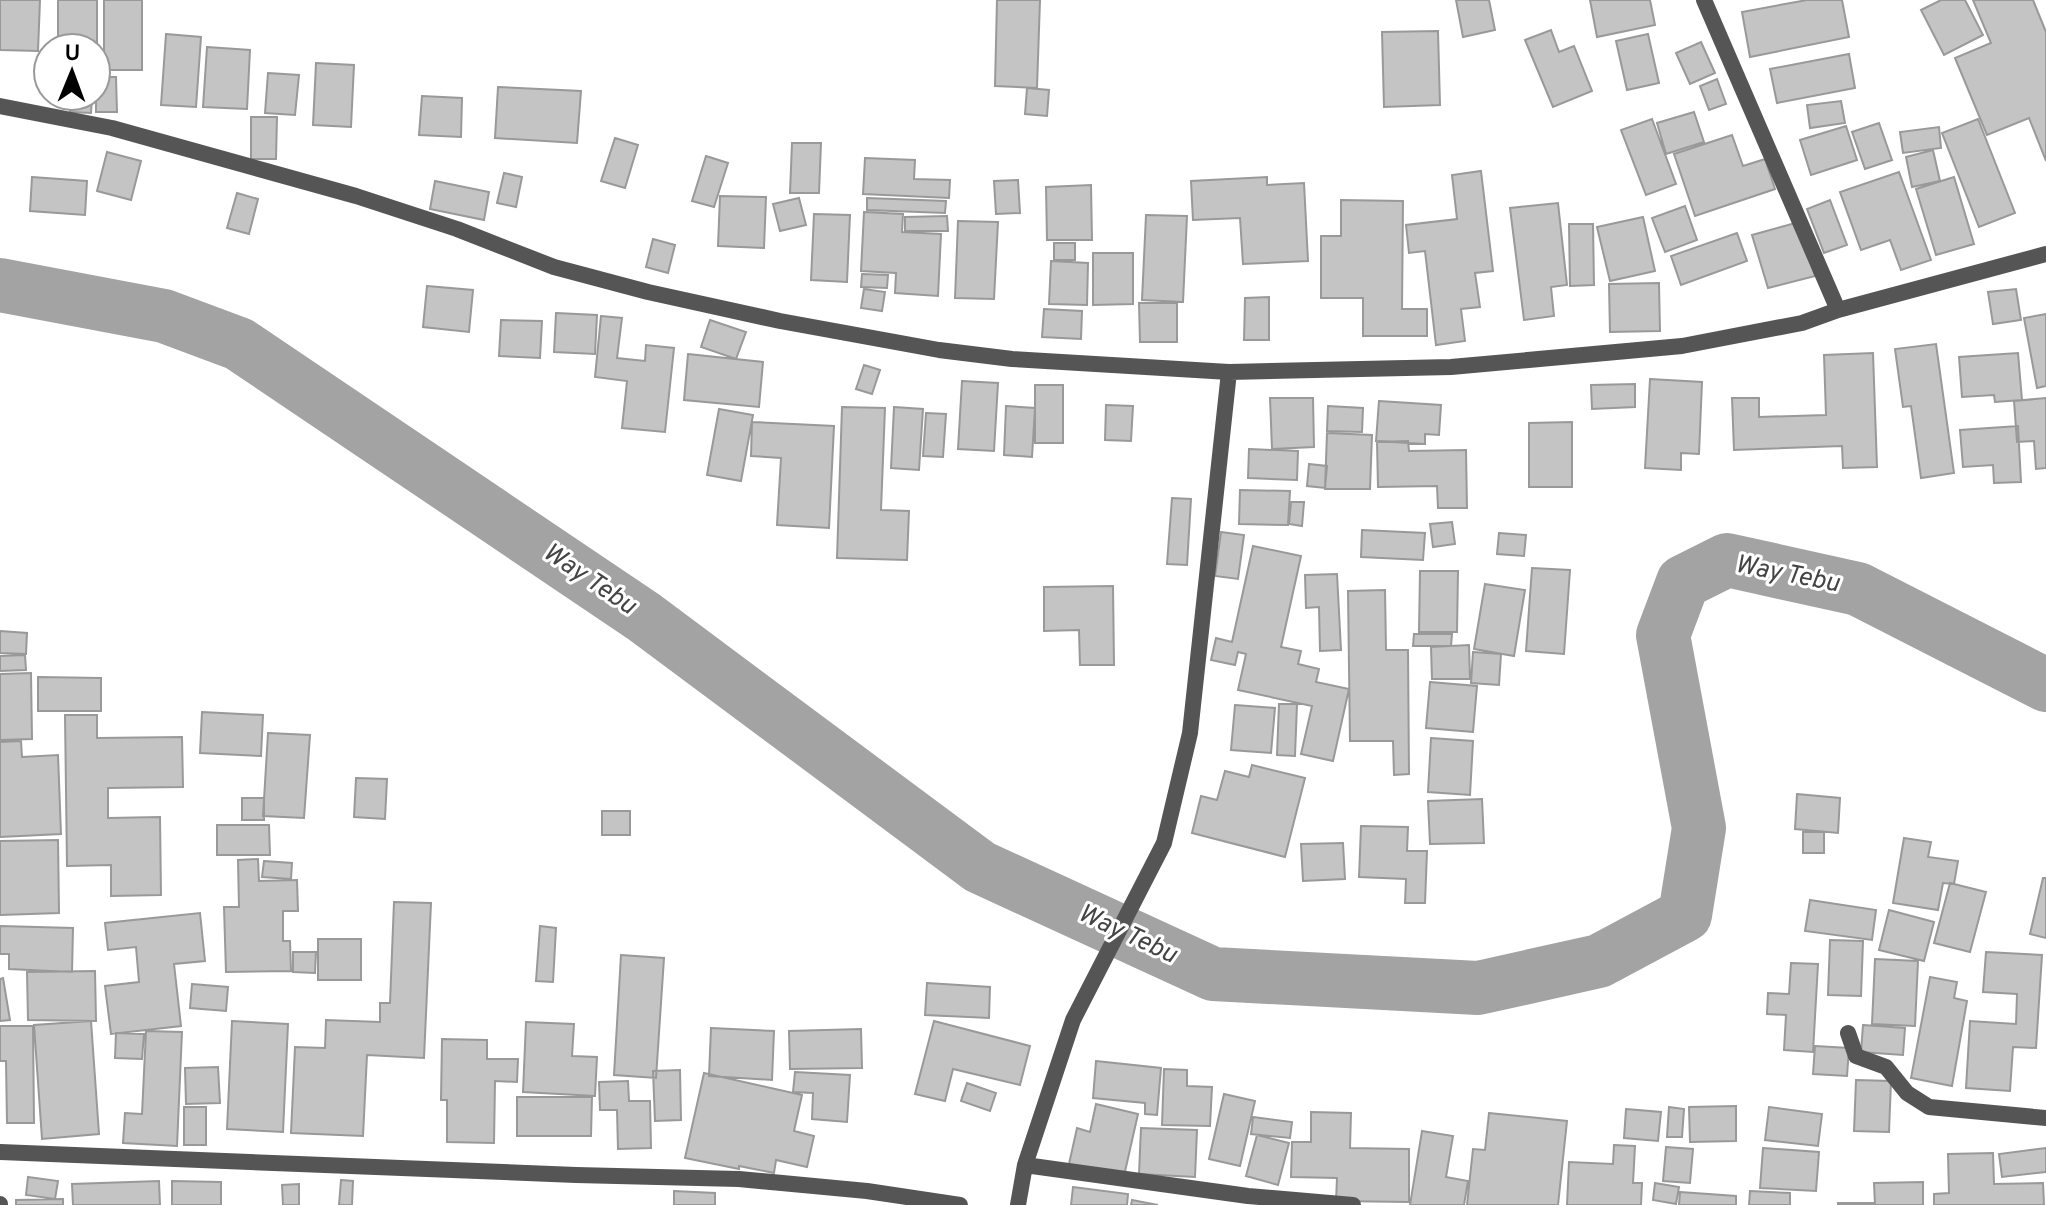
<svg xmlns="http://www.w3.org/2000/svg" width="2046" height="1205" viewBox="0 0 2046 1205" font-family="Overpass,sans-serif">
  <rect width="100%" height="100%" fill="#fff"/>
  <g fill="none" stroke-linecap="round" stroke-linejoin="round">
    <path stroke="#a3a3a3" stroke-width="54" d="M0,285L164,316L239,344L644,617L980,867L1213,974L1478,988L1599,961L1685,915L1699,828L1663,635L1683,582L1727,560L1858,589L2046,685"/>
  </g>
  <path fill="#c4c4c4" stroke="#999" stroke-width="2" d="M0,0H40L38,51L0,50Z
    M58,0H97V62L96,48H58Z
    M104,0H142V70H104Z
    M997,0H1040L1037,88L995,86Z
    M1456,0H1489L1495,30L1463,37Z
    M1590,0H1650L1655,25L1597,37Z
    M1807,0H1842L1849,37L1750,57L1742,12Z
    M1941,0H1965L1983,35L1944,55L1921,10Z
    M1973,0H2033L2046,32V161L2029,118L1987,135L1955,58L1991,43Z
    M1551,30L1559,52L1574,46L1592,91L1553,107L1525,40Z
    M1438,31L1440,105L1384,107L1382,32Z
    M166,34L201,37L196,107L161,105Z
    M1648,34L1659,83L1627,90L1616,41Z
    M1701,42L1715,73L1690,84L1676,53Z
    M207,47L250,50L247,109L203,107Z
    M1849,54L1855,88L1777,103L1770,69Z
    M316,63L354,65L351,127L313,125Z
    M268,73L299,75L295,115L265,113Z
    M96,77H116L117,112H96Z
    M1717,79L1726,104L1709,110L1700,86Z
    M498,87L581,91L577,143L495,138Z
    M1027,88L1049,90L1047,116L1025,114Z
    M70,96H92L91,113L70,112Z
    M422,96L462,98L461,137L419,135Z
    M1841,101L1845,123L1810,128L1807,105Z
    M1694,112L1704,142L1666,154L1657,123Z
    M251,117H277L276,159H251Z
    M1652,119L1676,184L1646,195L1621,130Z
    M1978,119L2015,213L1979,227L1942,133Z
    M1879,123L1892,160L1865,169L1852,132Z
    M1846,126L1857,160L1811,175L1800,140Z
    M1939,127L1941,148L1903,153L1900,132Z
    M1732,135L1743,166L1765,159L1775,189L1695,216L1674,154Z
    M615,138L638,145L625,188L601,181Z
    M792,143H821L819,193H790Z
    M1933,150L1940,181L1912,187L1906,157Z
    M107,152L141,161L131,200L97,191Z
    M706,156L728,163L714,207L692,201Z
    M865,158L915,160L914,179L950,180L949,198L863,194Z
    M1481,171L1493,271L1475,273L1480,307L1461,309L1465,341L1436,345L1425,251L1409,253L1406,225L1457,219L1452,175Z
    M1899,172L1931,260L1901,270L1890,240L1861,250L1840,192Z
    M504,173L522,177L516,207L497,203Z
    M32,177L87,181L85,215L30,211Z
    M1267,177V185L1304,183L1308,261L1243,264L1240,218L1193,220L1191,181Z
    M1954,177L1974,244L1936,255L1916,189Z
    M1018,180L1020,213L996,214L994,181Z
    M435,181L489,192L484,220L430,209Z
    M1091,185L1092,240H1047L1046,187Z
    M237,193L258,199L249,234L227,228Z
    M720,196L766,197L764,248L718,246Z
    M799,198L806,225L780,231L773,204Z
    M867,198L946,201L945,213L867,210Z
    M1341,200L1403,201L1402,309H1427V336H1363V298H1321V236H1341Z
    M1830,200L1847,245L1824,253L1807,209Z
    M1558,203L1567,285L1551,287L1554,316L1524,320L1510,208Z
    M1685,206L1697,240L1665,252L1652,218Z
    M864,212L903,214L902,232L941,234L938,296L895,293L896,273L861,271Z
    M814,214L850,215L847,282L811,280Z
    M1146,215L1187,216L1183,302L1142,300Z
    M947,216L948,231H905V217Z
    M1643,217L1655,271L1610,281L1597,227Z
    M958,221L998,222L994,299L955,298Z
    M1799,222L1815,276L1768,288L1752,235Z
    M1569,224H1593L1594,285L1570,286Z
    M1737,233L1747,261L1681,285L1671,256Z
    M653,239L675,245L668,273L646,267Z
    M1054,243H1075V260H1054Z
    M1093,253H1133V304L1093,305Z
    M1051,261L1088,263L1087,305L1049,304Z
    M862,274L888,275L887,288L861,287Z
    M1659,283L1660,331L1610,332L1609,284Z
    M427,286L473,290L469,332L423,327Z
    M864,289L885,292L882,311L861,308Z
    M2016,289L2021,320L1993,324L1988,292Z
    M1269,297V340H1244L1245,298Z
    M1139,303H1177V342H1140Z
    M1044,309L1082,311L1081,339L1042,337Z
    M556,313L597,315L595,354L554,352Z
    M2046,314V386L2037,388L2024,318Z
    M601,316L622,318L617,358L645,361L646,345L674,348L665,432L622,428L627,381L595,377Z
    M501,320L542,321L540,358L499,356Z
    M710,320L746,332L736,359L701,347Z
    M1936,344L1954,473L1921,478L1911,406L1903,407L1895,349Z
    M1873,353L1877,467L1843,468L1842,446L1734,450L1732,398H1759V417L1826,415L1824,355Z
    M2018,353L2022,400L1995,402L1994,395L1962,397L1959,357Z
    M688,354L763,362L759,407L684,400Z
    M864,365L880,370L872,394L856,389Z
    M1650,379L1702,382L1699,454L1681,453V470L1645,468Z
    M962,381L998,383L994,451L958,449Z
    M1635,384V407L1592,409L1591,385Z
    M1035,385H1063V443H1035Z
    M1270,398H1313L1314,447L1272,449Z
    M2046,398V468L2036,469L2034,441L2017,442L2014,401Z
    M1379,401L1441,405L1439,435L1425,434V444L1376,441Z
    M1106,405L1133,406L1131,441L1105,440Z
    M1006,406L1035,408L1032,457L1004,455Z
    M1328,406L1363,408L1362,432L1327,431Z
    M842,407L885,408L881,510L909,511L907,560L837,558Z
    M894,407L923,409L919,470L891,468Z
    M719,409L753,415L741,481L707,475Z
    M926,413L946,414L943,457L923,456Z
    M752,422L834,426L829,528L777,525L781,458L751,456Z
    M1572,422V487H1529V423Z
    M2018,426L2021,482L1994,483L1993,465L1963,467L1960,430Z
    M1327,433L1372,435L1370,489H1325Z
    M1408,441L1409,451L1466,450L1467,508H1438L1437,486L1378,487L1377,442Z
    M1249,449L1298,451L1297,480L1248,478Z
    M1309,464L1327,466L1325,488L1307,486Z
    M1240,490L1290,491L1288,525L1239,524Z
    M1172,498L1191,499L1187,565L1167,564Z
    M1291,502H1304L1302,526L1289,524Z
    M1452,522L1455,544L1433,547L1430,524Z
    M1362,530L1425,533L1423,560L1361,557Z
    M1221,532L1244,535L1238,579L1215,576Z
    M1499,533L1526,535L1524,556L1497,554Z
    M1253,546L1301,556L1281,647L1301,651L1298,664L1319,669L1316,682L1349,689L1333,761L1301,754L1312,706L1238,690L1246,654L1238,652L1235,665L1211,660L1216,638L1232,642Z
    M1532,568L1570,570L1564,654L1526,651Z
    M1420,571H1458L1457,632H1419Z
    M1337,574L1341,650L1320,651L1319,607L1306,608L1305,575Z
    M1485,584L1525,590L1514,656L1474,649Z
    M1113,586L1114,665H1080L1079,630L1044,631V587Z
    M1385,590L1386,650H1408L1409,774L1394,775L1393,741H1350L1348,591Z
    M0,631L27,633L26,654L0,653Z
    M1414,634H1452L1451,646H1413Z
    M1469,645L1470,679H1432L1431,647Z
    M1473,652L1501,654L1499,685L1471,683Z
    M25,655L26,670L0,671V656Z
    M31,673L32,739L0,740V674Z
    M38,677L101,678V711H38Z
    M1430,682L1477,686L1473,732L1426,728Z
    M1279,704H1297L1295,756L1277,755Z
    M1235,705L1275,708L1271,753L1231,750Z
    M202,712L263,715L261,756L200,753Z
    M65,715H97V738L182,737L183,787L108,788V818L160,817L161,895L111,896V865L67,866Z
    M268,733L310,735L304,818L263,816Z
    M1431,738L1473,741L1470,795L1428,792Z
    M21,741L22,757L58,755L61,834L0,837V742Z
    M1252,765L1305,778L1285,857L1192,833L1201,796L1217,800L1225,771L1249,777Z
    M356,778L387,779L385,819L354,817Z
    M1797,794L1840,798L1838,833L1795,829Z
    M242,798H264V820H242Z
    M1482,799L1484,843L1430,844L1428,801Z
    M602,811H630V835H602Z
    M217,825H269L270,855H217Z
    M1361,826L1408,827L1407,851H1427L1425,903H1405L1406,879L1359,877Z
    M1803,832H1824V853H1803Z
    M1904,838L1931,842L1928,857L1958,861L1954,884L1943,883L1938,910L1893,903Z
    M58,840L59,913L0,915V841Z
    M1343,843L1345,879L1303,881L1301,844Z
    M258,859L259,881L297,880L298,911H283V941H290L291,971L226,972L224,907H239L238,860Z
    M264,861L292,863L291,879L262,877Z
    M2043,878H2046V938L2030,934Z
    M1950,883L1986,892L1970,952L1934,943Z
    M1810,900L1876,910L1872,940L1805,931Z
    M394,902L431,903L424,1058L367,1055L363,1136L291,1133L295,1047L325,1048L326,1020L380,1022V1003H390Z
    M1889,910L1934,922L1924,961L1879,950Z
    M200,913L205,961L174,964L181,1026L111,1034L105,986L139,982L136,947L108,950L105,923Z
    M0,926L73,928L72,972L9,969V954H0Z
    M540,926L556,928L553,982L536,981Z
    M318,939H361V980H318Z
    M1830,940L1863,941L1861,996L1828,995Z
    M293,952H316L315,973L293,972Z
    M1986,952L2042,955L2036,1048L2013,1047L2010,1091L1966,1088L1970,1021L2016,1024L2017,994L1983,992Z
    M621,955L664,958L656,1078L614,1075Z
    M1875,959L1918,961L1915,1026L1872,1024Z
    M1791,963L1818,964L1813,1052L1784,1050L1786,1015L1767,1014L1768,993L1789,994Z
    M95,971L96,1021L28,1020L27,972Z
    M1930,977L1957,982L1954,998L1967,1001L1952,1086L1911,1078Z
    M3,978L10,1020L0,1021V979Z
    M927,983L990,987L989,1018L925,1015Z
    M192,984L228,987L226,1011L190,1008Z
    M91,1021L99,1134L42,1139L34,1025Z
    M232,1021L288,1024L283,1132L227,1129Z
    M934,1021L1030,1046L1020,1085L953,1069L945,1101L915,1094Z
    M526,1022L574,1024L572,1056L597,1057L595,1096L523,1092Z
    M1863,1025L1905,1028L1903,1055L1861,1052Z
    M0,1026H33L34,1123H7L6,1061H0Z
    M711,1028L774,1031L772,1080L709,1076Z
    M861,1029L862,1068L790,1069L789,1031Z
    M146,1031L182,1032L177,1146L123,1143L125,1113L142,1114Z
    M116,1033L144,1034L142,1059L115,1058Z
    M442,1039L487,1040V1059H518L517,1082L495,1081L494,1143L447,1142V1100H441Z
    M1815,1046L1849,1048L1847,1076L1813,1074Z
    M1096,1061L1161,1068L1157,1115L1145,1114V1103L1093,1098Z
    M218,1067L220,1103L186,1104L185,1068Z
    M1164,1069L1187,1070V1086L1212,1087L1210,1126L1162,1125Z
    M680,1070L681,1120L655,1121L653,1071Z
    M795,1072L850,1075L847,1122L812,1119L813,1093L793,1092Z
    M704,1073L802,1095L794,1131L814,1136L807,1167L776,1160L774,1173L739,1166V1169L685,1158Z
    M1856,1080L1891,1081L1889,1132L1854,1131Z
    M628,1081L629,1101H650L651,1148L618,1149L617,1110H600L599,1082Z
    M967,1083L996,1093L990,1111L961,1101Z
    M1224,1094L1255,1101L1240,1166L1209,1159Z
    M517,1097H592L591,1136H517Z
    M1096,1104L1138,1114L1124,1176L1069,1164L1077,1128L1090,1132Z
    M1736,1106V1141L1690,1142L1689,1107Z
    M184,1107H206V1145H184Z
    M1669,1107L1684,1109L1682,1137H1667Z
    M1769,1107L1822,1114L1818,1146L1765,1140Z
    M1626,1109L1661,1112L1658,1141L1624,1138Z
    M1311,1112L1351,1113L1350,1148L1409,1149V1202L1336,1201L1337,1178L1291,1177L1292,1142H1311Z
    M1489,1113L1567,1121L1558,1205H1467L1473,1149L1485,1150Z
    M1253,1117L1292,1122L1290,1138L1251,1134Z
    M1141,1128L1197,1130L1195,1177L1139,1174Z
    M1422,1131L1453,1136L1446,1177L1468,1181L1464,1205H1410Z
    M1257,1135L1289,1143L1278,1185L1246,1176Z
    M1614,1145L1635,1146L1633,1183H1642L1641,1205H1567L1569,1162L1613,1164Z
    M1666,1147L1693,1149L1690,1183L1663,1181Z
    M1763,1148L1819,1152L1816,1191L1760,1188Z
    M2046,1148V1172L2002,1177L1999,1154Z
    M1993,1153L1994,1184L2043,1183L2044,1205H1934V1194L1949,1193L1948,1154Z
    M28,1177L58,1181L55,1199L26,1195Z
    M341,1180L353,1181L352,1205H339Z
    M159,1181L160,1205H73L72,1184Z
    M172,1181L221,1182V1205H172Z
    M1923,1182V1205H1875L1874,1183Z
    M1655,1183L1679,1187L1676,1204L1653,1200Z
    M299,1184V1205H283L282,1185Z
    M1073,1187L1128,1194L1127,1205H1071Z
    M674,1191L715,1193V1205H674Z
    M1750,1191L1790,1193V1205H1749Z
    M1680,1192L1736,1196V1205H1679Z
    M63,1199V1205H16V1200Z
    M1132,1200L1158,1205H1131Z
    M1838,1203H1873V1205H1838Z"/>
  <g fill="none" stroke-linecap="round" stroke-linejoin="round">
    <path stroke="#555" stroke-width="16" d="M1704,0L1838,310
      M0,106L112,128L356,196L457,229L554,267L648,292L780,321L939,350L1012,359L1229,372L1451,367L1682,346L1802,323L1838,310L2046,254
      M1848,1033L1856,1056L1886,1067L1907,1093L1929,1107L2046,1118
      M0,1152L576,1175L739,1179L867,1191L960,1205
      M1025,1165L1248,1196L1353,1205
      M0,1204V1205
      M1018,1205L1025,1165L1073,1020L1164,843L1190,733L1229,372"/>
  </g>
  <g text-anchor="middle" dominant-baseline="central" stroke-width="6" stroke-linejoin="round" paint-order="stroke">
    <g font-size="26" font-style="italic" fill="#444" stroke="#fff">
      <text transform="translate(1787 575) rotate(11)">Way Tebu</text>
      <text transform="translate(589 580) rotate(34)">Way Tebu</text>
      <text transform="translate(1127 935) rotate(25)">Way Tebu</text>
    </g>
  </g>
  <g transform="translate(72 72) rotate(1)"><circle r="38" fill="#ffffff" stroke="#999999" stroke-width="2"/>
  <path d="M0-6L14 30L0 20L-14 30Z" fill="#000000"/>
  <text y="-12" font-size="22" font-weight="bold" text-anchor="middle" fill="#000000">U</text>
  </g>
</svg>
